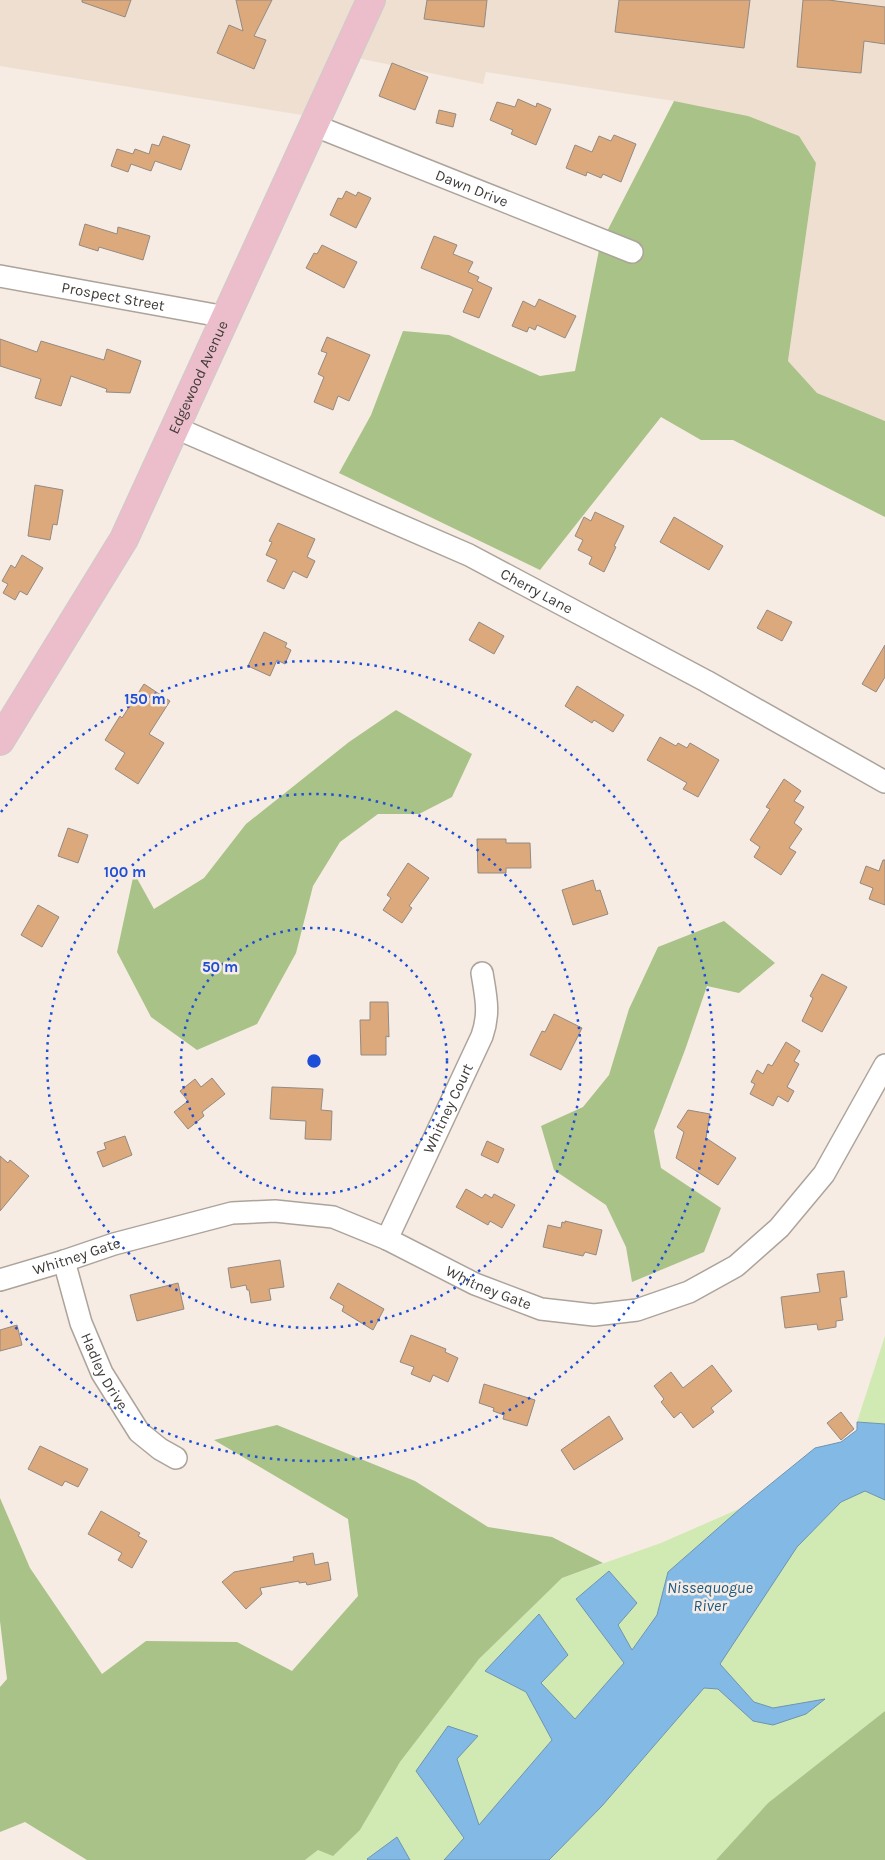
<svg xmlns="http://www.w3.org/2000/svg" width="885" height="1860" viewBox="0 0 885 1860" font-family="Karla,sans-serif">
  <rect width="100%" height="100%" fill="#f6ece3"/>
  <path fill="#efdfd1" d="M0,0H885V421L817,393L788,361L816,163L748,116L674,101L486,72L483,84L333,53L308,116L0,66Z"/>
  <path fill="#d1e9b3" d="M885,1336V1424L857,1422Z
    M865,1490L885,1500V1711L768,1803L716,1860H549L602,1806L704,1688L718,1689L753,1721L823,1700L773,1708L754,1702L719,1664L797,1547L841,1502Z
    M741,1508L668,1572L657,1615L631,1651L618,1625L609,1572L577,1599L624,1663L575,1719L540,1683L539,1614L485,1671L526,1692L552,1740L479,1826L456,1759L416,1771L464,1838L444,1860H410L397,1837L368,1858V1860H305L318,1850L360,1830L400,1762L479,1659L562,1578L661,1543Z"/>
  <path fill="#a8c287" d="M674,101L748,116L799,136L816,163L788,361L817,393L885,421V517L733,440H701L661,417L540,570L339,473L371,415L403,331L449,335L540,376L575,371L600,245Z
    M396,710L472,754L452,797L419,814H378L340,842L313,886L296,953L257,1024L197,1050L151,1017L117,952L134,873L154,909L204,878L246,824L349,742Z
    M724,921L775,963L739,993L707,986L685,1050L654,1131L661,1168L721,1208L704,1252L632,1282L626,1247L606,1205L554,1170L541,1126L583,1107L609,1075L629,1009L658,947Z
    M277,1425L415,1481L488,1527L552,1537L603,1563L562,1578L479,1659L400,1762L360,1830L333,1856L318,1850L305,1860H87L25,1822L0,1832V1687L7,1679L0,1621V1498L30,1568L102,1674L146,1641L237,1642L292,1671L358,1596L348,1519L214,1440Z
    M885,1711V1860H716L768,1803Z"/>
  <path fill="#82bae5" stroke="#6e94b1" d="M857,1422L885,1424V1500L865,1491L841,1502L797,1547L720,1664L754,1702L773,1708L825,1699L806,1714L773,1725L753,1721L718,1689L704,1688L602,1806L549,1860H444L464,1838L416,1771L448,1726L478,1736L457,1759L479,1825L552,1740L526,1692L485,1671L539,1614L568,1655L541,1683L575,1719L624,1663L576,1599L609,1571L637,1603L618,1625L632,1650L657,1615L668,1572L741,1508L815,1448L841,1442L857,1430Z
    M397,1837L410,1860H368L367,1859Z"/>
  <path fill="#dca97c" stroke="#938a82" d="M82,0H131L125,17L82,2Z
    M236,0H272L254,36L266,40L254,69L217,53L229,25L243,31Z
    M427,0H487L484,27L424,19Z
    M619,0H750L744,48L615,32Z
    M803,0H828L885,7V44L864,41L861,73L797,67Z
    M392,63L428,77L415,110L379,96Z
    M518,99L536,107L537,103L551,109L536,145L511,134L513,130L490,120L497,102L515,107Z
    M439,110L456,114L453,127L436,123Z
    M614,135L636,144L621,182L603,174L601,178L587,172L586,176L566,168L575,145L592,152L599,136L611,141Z
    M163,136L190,145L181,170L155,161L151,171L131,164L128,172L111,166L117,149L133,154L135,149L149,154L152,144L159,146Z
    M346,191L356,196L358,192L371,198L356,228L330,215L338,198L342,199Z
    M85,224L117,234L118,227L150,236L143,260L99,247L98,251L79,245Z
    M434,236L457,245L453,254L473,262L468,272L479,277L477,281L492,288L479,318L463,312L473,289L421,268Z
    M322,245L357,262L344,288L306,268L314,253L317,254Z
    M539,299L576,316L565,338L537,325L535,330L529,327L527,332L512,326L523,301L535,307Z
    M327,337L370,355L349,401L338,396L333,410L314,402L324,377L318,374L327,353L321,351Z
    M0,339L37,352L41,341L104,360L107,349L141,361L130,393L106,392L107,389L71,376L61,406L35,398L41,379L0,366Z
    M35,485L63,490L57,525L53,524L50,540L28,536Z
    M595,512L624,526L614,546L616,547L604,572L589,564L592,557L578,550L583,540L575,536L584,517L591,521Z
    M674,517L723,546L709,570L660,542Z
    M278,523L315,539L307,557L315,561L307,578L293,571L284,589L267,581L277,560L266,555L272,542L269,541Z
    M22,555L43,568L27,595L20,591L15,600L3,593L8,584L2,581L11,565L15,568Z
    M767,610L792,622L782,641L757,628Z
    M479,622L504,636L494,654L469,640Z
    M264,632L287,643L285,647L291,650L285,664L277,660L270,676L248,666Z
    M885,645V677L876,692L862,684Z
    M144,684L170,701L149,734L164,743L138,784L115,769L125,753L105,740L120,716L122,718Z
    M577,686L624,715L613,732L594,720L592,723L565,706Z
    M660,737L676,746L678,743L687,748L690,743L719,760L698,797L683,789L687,783L647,760Z
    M784,779L801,791L794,801L804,807L794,823L802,829L789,848L796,852L781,875L754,857L760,847L750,840L770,809L766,807Z
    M68,828L88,835L78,863L58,856Z
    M477,839H506V843H530L531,868H506V873H478Z
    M883,860H885V905L869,899L873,888L860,883L866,866L879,871Z
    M408,863L429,878L409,906L412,908L402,923L383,910L391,898L387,895Z
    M593,880L596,891L600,890L608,914L573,925L562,890Z
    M38,905L59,917L42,947L21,935Z
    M822,974L847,987L822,1032L802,1021L813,998L810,996Z
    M370,1002H388L389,1037L386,1036V1055H361L360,1020H370Z
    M554,1014L582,1028L561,1070L530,1055L542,1031L545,1032Z
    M786,1042L800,1051L794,1061L799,1064L787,1087L794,1091L788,1102L778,1096L773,1106L750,1094L755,1084L751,1082L757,1070L763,1074L768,1064L772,1066Z
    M212,1078L225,1094L202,1112L204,1116L188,1129L174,1112L188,1101L180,1091L195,1079L201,1087Z
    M272,1087L323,1089L321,1110L332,1111L331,1140L305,1139L306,1121L270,1119Z
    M688,1110L710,1114L706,1138L736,1158L718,1185L676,1158L684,1132L677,1127Z
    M125,1136L132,1155L103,1167L97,1152L106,1149L104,1143Z
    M487,1141L504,1149L498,1163L481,1155Z
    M0,1156L8,1163L10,1160L29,1176L0,1211Z
    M466,1189L482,1198L485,1194L492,1198L494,1194L515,1205L502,1228L490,1221L488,1225L456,1207Z
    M565,1221L602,1230L596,1255L585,1252L583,1256L543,1247L548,1225L561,1228L562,1222L565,1223Z
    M280,1260L284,1287L269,1289L271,1300L251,1303L249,1290H247L246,1285L231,1288L228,1268Z
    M844,1271L847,1297L840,1298L843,1320L836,1321V1327L818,1330L817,1324L785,1328L781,1297L820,1292L817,1274Z
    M178,1283L184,1309L137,1321L130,1295Z
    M338,1283L384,1309L373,1330L342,1311L344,1306L330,1298Z
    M17,1325L22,1345L0,1351V1330Z
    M411,1335L446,1349L445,1352L458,1358L448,1382L433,1375L430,1382L411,1374L414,1367L400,1362Z
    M712,1365L732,1391L711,1408L714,1412L693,1428L681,1412L674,1418L661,1402L664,1399L654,1386L671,1372L683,1388Z
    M484,1384L535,1400L527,1426L503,1419L504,1415L493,1411L494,1408L479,1403Z
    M841,1412L854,1429L841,1440L827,1423Z
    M609,1416L623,1439L574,1470L561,1450Z
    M40,1446L88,1469L78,1487L65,1481L62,1486L28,1469Z
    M101,1511L140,1533L138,1536L147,1541L132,1568L118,1560L122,1553L88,1534Z
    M313,1553L315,1565L328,1562L331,1580L307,1585L306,1582L299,1583V1581L260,1588L262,1594L246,1609L222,1582L234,1572L294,1561L293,1557Z"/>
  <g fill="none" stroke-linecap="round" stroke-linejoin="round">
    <g stroke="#aca39b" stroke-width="24">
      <g id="minor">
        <path id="s1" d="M313,125L632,252"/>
        <path id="s2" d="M0,276L226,317"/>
        <path id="s3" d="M176,428L469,555L706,681L885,782"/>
        <path id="s4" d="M387,1239L482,1036C490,1013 486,997 482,973"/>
        <path id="s5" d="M64,1261L81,1323L102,1373L139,1432L160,1449L176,1458"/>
        <path id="s6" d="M0,1280L64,1261L114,1244L232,1213L275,1211L333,1217L387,1239L475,1284L541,1309L594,1315L637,1310L689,1292L736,1266L779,1228L824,1174L885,1065"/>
      </g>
    </g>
    <g stroke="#cdcccb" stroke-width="30">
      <g id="major">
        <path id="s7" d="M0,741L124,539L371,0"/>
      </g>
    </g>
    <use href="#minor" stroke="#fff" stroke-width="21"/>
    <use href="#major" stroke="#ecbdca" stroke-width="28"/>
  </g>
  <g fill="none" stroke="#1d4ed8" stroke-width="2.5" stroke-dasharray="2.5 5">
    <circle cx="314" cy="1061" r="133"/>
    <circle cx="314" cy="1061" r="267"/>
    <path d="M1 812A400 400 0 1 1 1 1310"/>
  </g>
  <g text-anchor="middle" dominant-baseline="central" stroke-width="5" stroke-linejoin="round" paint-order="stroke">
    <g font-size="15" fill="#3f3b38" stroke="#f6ece3">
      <text stroke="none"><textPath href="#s1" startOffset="171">Dawn Drive</textPath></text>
      <text stroke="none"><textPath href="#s2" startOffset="115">Prospect Street</textPath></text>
      <text stroke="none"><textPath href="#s7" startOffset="415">Edgewood Avenue</textPath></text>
      <text stroke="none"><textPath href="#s3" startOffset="396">Cherry Lane</textPath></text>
      <text stroke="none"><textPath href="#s4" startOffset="144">Whitney Court</textPath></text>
      <text stroke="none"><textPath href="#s6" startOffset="80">Whitney Gate</textPath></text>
      <text stroke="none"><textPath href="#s6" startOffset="514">Whitney Gate</textPath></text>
      <text stroke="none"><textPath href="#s5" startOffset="118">Hadley Drive</textPath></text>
    </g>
    <g font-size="16" font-style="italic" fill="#1c5a84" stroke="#f6ece3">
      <text x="710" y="1587">Nissequogue<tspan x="710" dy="18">River</tspan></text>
    </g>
  </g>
  <circle cx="314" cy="1061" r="8" fill="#1d4ed8" stroke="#f6ece3" stroke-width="2.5"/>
  <g font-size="15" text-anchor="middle" font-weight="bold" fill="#1d4ed8" stroke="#f6ece3" stroke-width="5" stroke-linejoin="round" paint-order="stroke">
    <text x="145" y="704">150 m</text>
    <text x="125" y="877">100 m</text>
    <text x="220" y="972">50 m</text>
  </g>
</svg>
